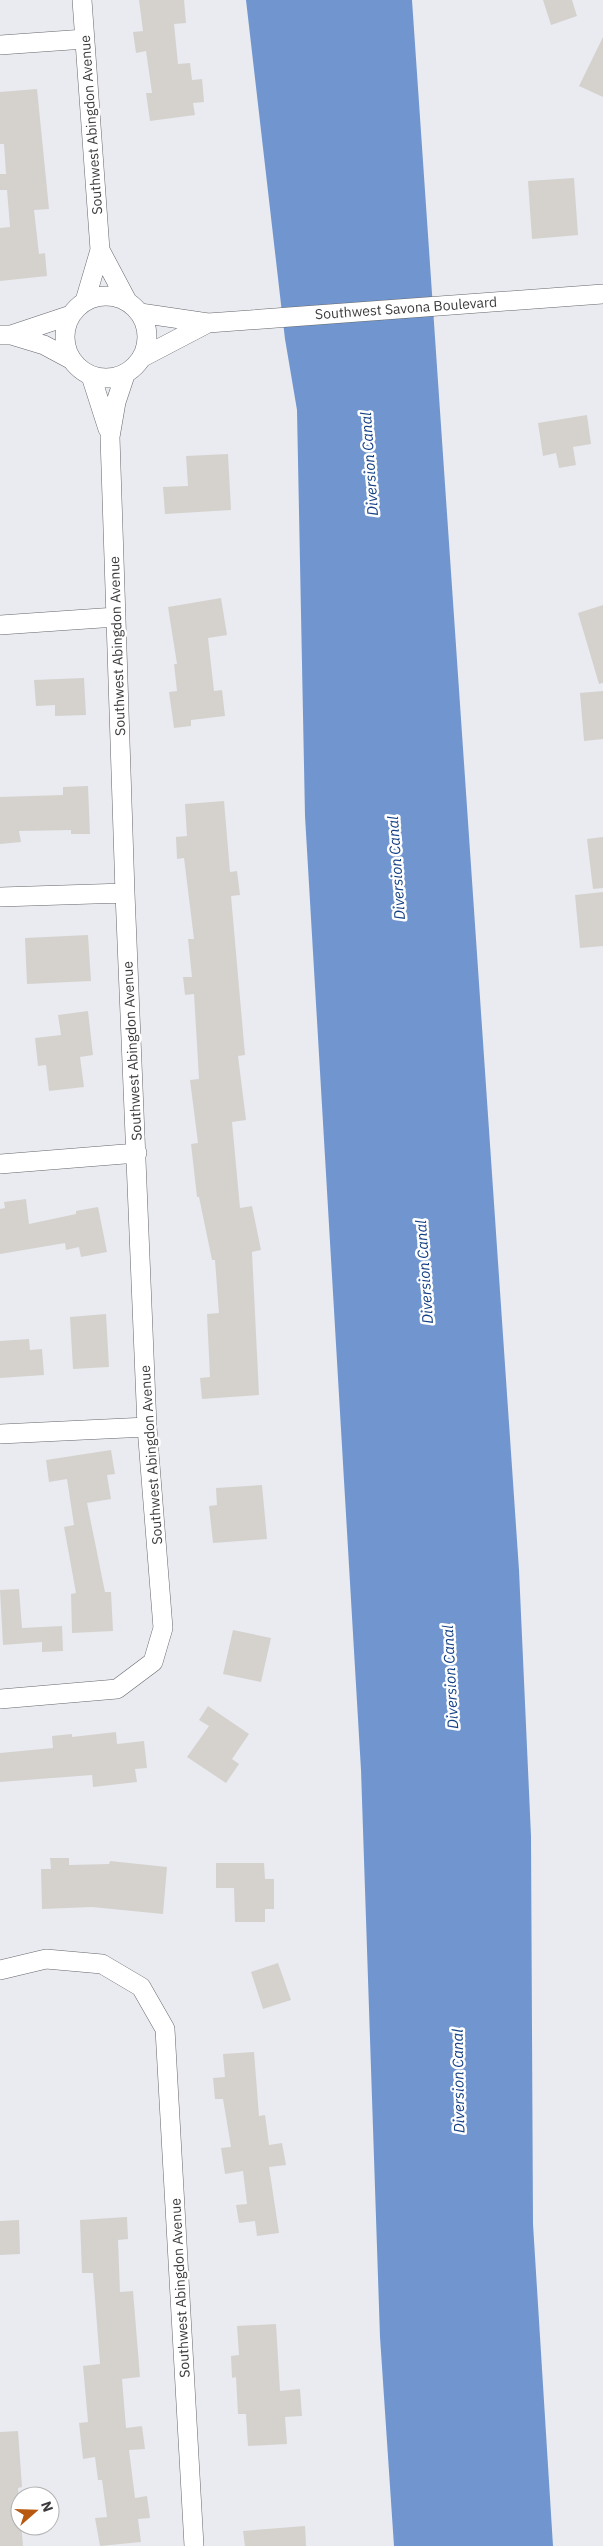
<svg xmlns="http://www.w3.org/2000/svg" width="603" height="2546" viewBox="0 0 603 2546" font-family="'IBM Plex Sans',sans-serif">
  <rect width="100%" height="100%" fill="#e9ebf0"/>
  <path fill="#7196cf" d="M246,0H412L519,1570L531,1836L533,2224L553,2546H394L380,2337L361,1770L305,816L297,410L285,339Z"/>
  <path fill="#d5d2ce" d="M139,0H184L186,23L174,24L178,64L190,63L192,80L202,79L204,102L193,103L195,115L150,121L146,93H152L146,51L136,53L133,32L143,31Z
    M543,0H572L577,16L551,25Z
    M603,37V97L579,86Z
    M37,89L49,209L34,210L39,254L45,253L47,276L0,281V228L10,227L7,190H0V174H6L4,144H0V92Z
    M574,178L578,235L532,239L528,181Z
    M587,415L591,444L573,447L576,465L559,468L556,453L543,456L538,423Z
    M228,454L231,510L165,514L163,487L188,486L186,456Z
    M221,598L227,635L208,638L214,691L222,690L225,716L191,720V726L174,728L169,692L177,691L174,664H177L168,607Z
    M603,605V683L599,684L578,613Z
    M84,678L86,715L55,716V705L36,706L34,680Z
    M603,691V739L584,741L580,693Z
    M88,786L90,834H71V830L19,831L21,842L0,844V797L63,795V787Z
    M224,801L230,872L237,871L240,895L231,896L245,1055L238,1056L246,1120L232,1122L240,1208L252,1206L261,1250L252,1252L259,1395L202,1399L200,1378L210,1377L207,1314L219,1313L215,1260H212L199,1197H197L191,1144L198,1143L190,1080L199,1079L194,994L185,995L183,977H192L188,939H194L184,858L177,859L176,837L187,836L185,804Z
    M603,837V888L593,889L587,839Z
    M603,892V946L580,948L575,895Z
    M88,935L91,981L27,984L25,938Z
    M88,1011L93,1055L80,1057L84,1087L49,1091L46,1065L38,1066L35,1038L61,1035L58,1015Z
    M26,1199L29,1224L76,1214V1211L98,1207L107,1252L81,1257L79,1247L66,1250L65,1243L0,1254V1209L5,1208L4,1202Z
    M106,1314L109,1367L73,1369L70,1317Z
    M29,1339L30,1350L42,1349L44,1375L0,1378V1341Z
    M111,1450L115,1474L107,1475L111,1499L87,1503L105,1592H111L113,1631L72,1633L71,1594L76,1593L64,1527L74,1525L67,1479L49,1482L46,1460Z
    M262,1485L267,1539L213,1543L209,1506L217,1505L216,1488Z
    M19,1589L22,1628L62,1626L63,1651L42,1652V1642L3,1645L0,1590Z
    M233,1630L271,1638L261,1682L223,1674Z
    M208,1706L249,1734L232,1759L239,1764L226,1783L187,1757L209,1726L199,1720Z
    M116,1732L117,1744L144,1741L147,1768L135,1769L137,1782L93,1787L92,1775L0,1782V1753L53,1748L52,1736L72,1734V1737Z
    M50,1858H69V1865L109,1864L110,1861L167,1867L163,1914L92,1907L42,1909L41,1869H51Z
    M216,1863H264L265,1879H274V1909H265V1922H235L234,1888H216Z
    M278,1963L291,2000L263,2009L251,1972Z
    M254,2052L259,2116L265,2115L269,2145L282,2143L286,2165L269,2167L279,2233L257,2236L255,2221L239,2223L236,2205L247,2204L243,2171L225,2174L221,2148L231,2147L223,2099H215L213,2078L225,2077L223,2054Z
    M127,2217L128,2239L118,2240L120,2292L133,2291L140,2377L122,2379L126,2428L142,2426L145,2449L129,2450L135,2498L147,2496L150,2518L138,2519L141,2542L100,2546L95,2518L107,2517L102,2480H98L95,2457L83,2459L79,2423L88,2422L83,2366L100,2364L93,2273H82L80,2220Z
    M19,2220L20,2254L0,2255V2221Z
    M276,2324L280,2391L300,2389L302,2416L285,2417L287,2444L248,2446L246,2414H238L236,2377L232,2378L231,2356L239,2355L237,2326Z
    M18,2431L22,2487L18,2488L23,2546H0V2432Z
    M305,2526L306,2546H245L243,2531Z"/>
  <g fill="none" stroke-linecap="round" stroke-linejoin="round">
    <g stroke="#65676b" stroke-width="20">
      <path id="minor" d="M82,0L100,250L85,301
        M0,45L85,39
        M100,250L127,301
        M65 337a41 41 0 1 1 82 0a41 41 0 1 1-82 0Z
        M140,313L208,323L603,294
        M0,335H11L71,315
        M11,335L44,345L72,360
        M143,357L208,323
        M91,376L108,429
        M0,625L116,617
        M0,897L125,893
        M0,1164L137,1153
        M0,1434L147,1427
        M0,1699L117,1689L153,1662L163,1628L147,1427L125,893L110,437L116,402L125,375
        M0,1970L46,1959L102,1964L141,1987L165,2029L194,2546"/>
    </g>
    <use href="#minor" stroke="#fff" stroke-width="19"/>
  </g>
  <g text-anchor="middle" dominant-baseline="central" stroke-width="5" stroke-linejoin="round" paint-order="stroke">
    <g font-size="14" fill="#3c3c3e" stroke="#fff">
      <text transform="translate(91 125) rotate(-94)">Southwest Abingdon Avenue</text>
      <text transform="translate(406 308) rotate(-4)">Southwest Savona Boulevard</text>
      <text transform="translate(117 646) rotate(-92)">Southwest Abingdon Avenue</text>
      <text transform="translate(132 1051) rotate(-93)">Southwest Abingdon Avenue</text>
      <text transform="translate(151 1455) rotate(-94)">Southwest Abingdon Avenue</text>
      <text transform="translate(180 2288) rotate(-93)">Southwest Abingdon Avenue</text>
    </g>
    <g font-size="15" font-style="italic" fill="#144085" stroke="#fff">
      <text transform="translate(369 464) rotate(-94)">Diversion Canal</text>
      <text transform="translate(396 868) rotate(-94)">Diversion Canal</text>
      <text transform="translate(424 1272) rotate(-94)">Diversion Canal</text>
      <text transform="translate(450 1677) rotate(-93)">Diversion Canal</text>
      <text transform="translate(458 2081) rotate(-91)">Diversion Canal</text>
    </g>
  </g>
  <g transform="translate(35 2511) rotate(70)"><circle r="24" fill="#ffffff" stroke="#b1b1b2"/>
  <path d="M0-4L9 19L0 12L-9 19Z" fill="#b85911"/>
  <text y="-8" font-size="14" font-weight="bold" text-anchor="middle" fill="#3c3c3e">N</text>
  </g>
</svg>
